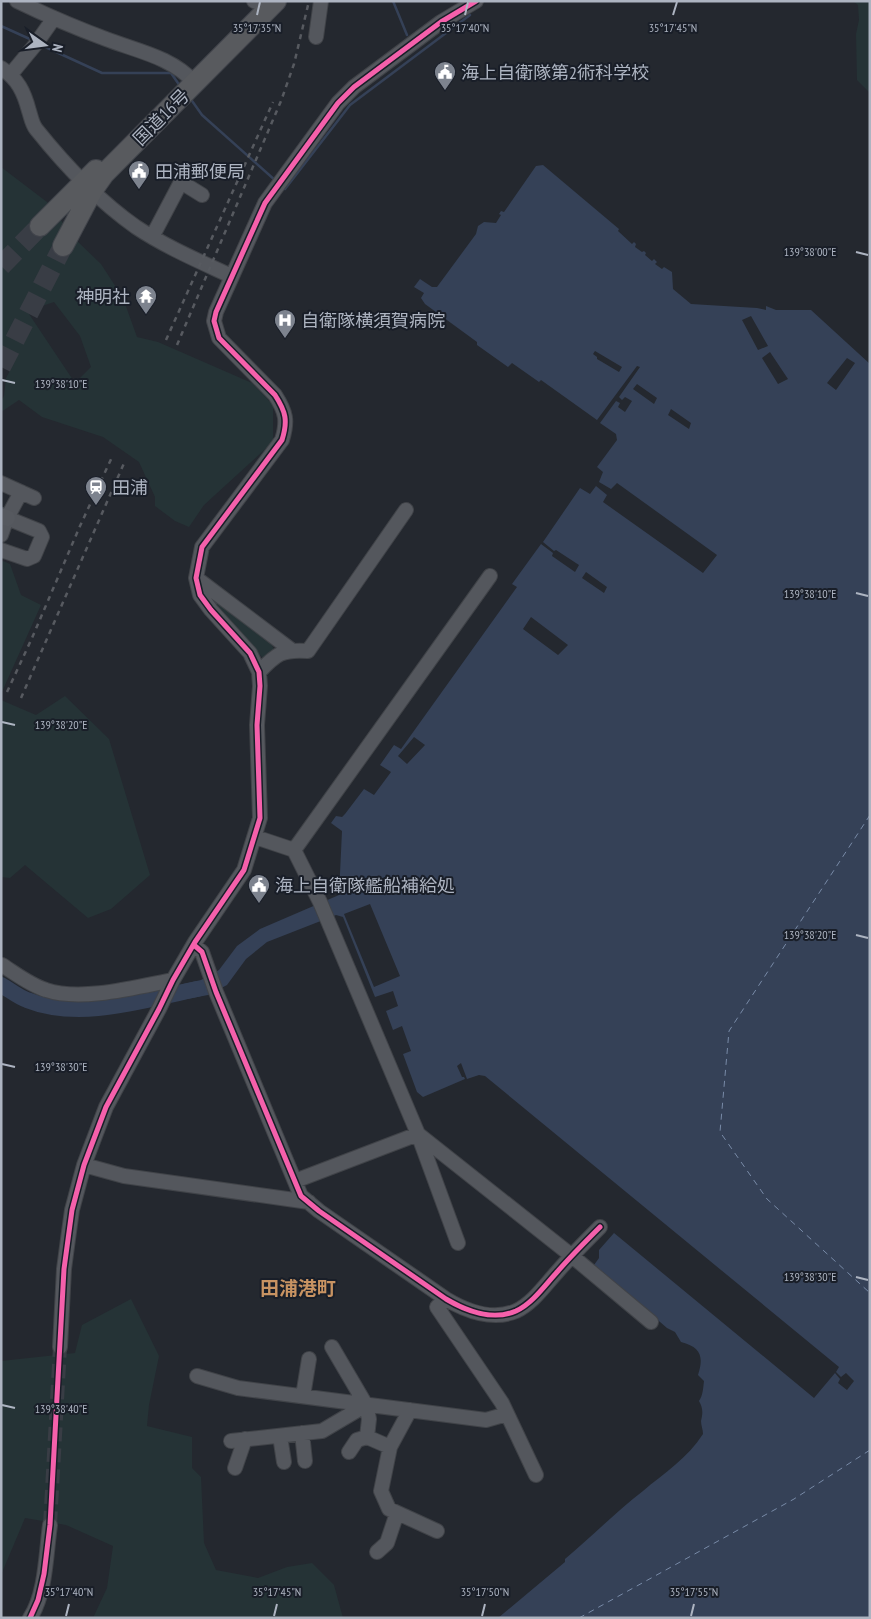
<svg xmlns="http://www.w3.org/2000/svg" width="871" height="1619" viewBox="0 0 871 1619" font-family="'PT Sans Narrow','Noto Sans JP',sans-serif">
  <rect width="100%" height="100%" fill="#24282f"/>
  <path fill="#253336" fill-rule="evenodd" d="M853,1H870V93L857,80L856,34L859,20L858,5Z
    M1,167L47,202L75,239L101,264L123,298L137,337L158,342L252,383L273,405V442L204,505L189,527L175,521L155,506V497L139,462L103,437L42,417L19,400L1,412V401L4,396L6,378L14,363L1,366ZM54,302L80,336L91,367L75,383L27,311Z
    M3,561L10,564L21,595L41,605L1,694V562Z
    M216,599L270,639L274,650L263,658L211,602V600Z
    M65,696L109,739L150,875L111,909L88,918L25,865L10,878L1,877V700L36,715Z
    M131,1299L159,1356L149,1405L147,1426L192,1437V1468L201,1477L204,1543L216,1570L258,1578L287,1567L312,1563L334,1585L343,1618H93L107,1588L113,1546L66,1525L25,1518L1,1575V1361L75,1353L82,1325Z"/>
  <path fill="#354157" fill-rule="evenodd" d="M543,165L619,229L618,231L632,244L634,242L636,244L635,247L642,252L644,251L646,253L645,255L652,261L654,259L657,262L655,264L662,269L664,267L672,272L673,289L691,304L757,308L766,310V306L776,310H811L870,364V1618H498L565,1562V1559C591,1537 616,1512 643,1491C664,1473 688,1458 703,1434C703,1430 701,1425 701,1421C703,1413 703,1408 699,1401C703,1395 703,1389 704,1381L698,1375C704,1357 701,1347 681,1342L675,1332L667,1328L594,1265L599,1258V1250L614,1233L814,1398L835,1373L840,1379L838,1383L847,1390L854,1381L846,1373L841,1377L836,1372L839,1367L485,1076L479,1075L467,1079L461,1063L457,1066L462,1077H464L465,1079L423,1097L417,1092L403,1054L411,1051L402,1026L393,1030L386,1011L398,1006L393,991L375,997L343,917L336,915L267,942L246,959L227,985L208,995L171,1002L179,985L201,980L219,970L237,946L260,929L339,895L342,831L331,823L336,816L342,817L345,814L364,789L374,795L391,772L380,765L394,745L401,749L517,587L512,584L541,544L553,553L552,556L575,572L579,565L556,550L554,551L543,542L580,488L590,494L596,486L607,495L603,502L703,573L717,555L617,483L611,489L599,482L603,472L597,467L617,440L616,434L600,423L616,401L620,403L618,407L625,412L632,401L625,397L622,400L619,397L640,367L637,366L597,420L541,380L539,382L512,363L508,367L477,345V342L425,304L421,298L424,293L414,287L420,279L432,287H437L476,234L478,226L484,222L496,223L501,215L499,214L501,211L504,212L536,166ZM751,316L768,346L758,350L742,320ZM595,351L622,367L619,372L597,359V357L593,354ZM770,352L788,379L778,384L762,358ZM847,358L855,363L836,390L827,383ZM637,384L657,398L654,404L633,389ZM671,409L691,423L689,429L668,415ZM586,572L607,587L604,593L582,578ZM531,617L568,645L558,655L523,629ZM414,737L425,745L407,764L398,756ZM370,904L400,976L374,987L344,914Z"/>
  <g fill="none" stroke-linecap="round" stroke-linejoin="round">
    <path stroke="#354157" stroke-width="2.5" d="M393,1L407,35
      M1,26L32,40
      M41,45L102,73H171L180,86
      M190,98L202,115L276,181
      M282,186L285,189L350,105L470,15"/>
    <path stroke="#354157" stroke-width="16" d="M1,985C10,990 18,997 27,1000C80,1021 144,1000 197,989"/>
    <path stroke="#788aa7" stroke-width="1" stroke-dasharray="6 5" stroke-linecap="butt" d="M870,815L729,1031L720,1132L767,1199L870,1293
      M579,1618L794,1499L870,1450"/>
    <path stroke="#393d45" stroke-width="14" stroke-dasharray="14 7" stroke-linecap="butt" d="M50,1525L60,1347"/>
    <path stroke="#393d45" stroke-width="20" stroke-dasharray="20 10" stroke-linecap="butt" d="M1,266L40,226
      M1,367L63,246"/>
    <g stroke="#404348" stroke-width="16">
      <path id="minor" d="M17,1C46,15 76,28 106,39C137,51 172,57 195,83
        M254,1L260,3
        M316,37L321,1
        M1,68C18,79 24,92 29,111C31,117 32,124 36,129C64,164 99,201 136,227C166,247 199,261 231,276
        M11,74L35,45L54,18
        M152,237L181,182L202,195
        M1,483L34,498
        M7,518L21,492
        M1,535L7,518L39,531L42,537L34,556L27,559L1,550
        M196,578L290,649
        M259,672C276,654 282,649 308,651L406,510
        M255,837L294,850L320,902L418,1134L458,1243
        M294,850L490,576
        M194,945L202,952L216,992L301,1196L319,1211L446,1299C466,1311 493,1321 516,1311C533,1303 545,1285 558,1271C571,1256 586,1241 600,1227
        M2,965C16,974 30,985 46,990C81,1002 137,987 173,980
        M84,1165L124,1176L309,1202
        M295,1181L418,1134L572,1256L651,1322
        M446,1299L437,1307L502,1403L536,1475
        M60,1347L64,1269L68,1239L72,1210L84,1165L106,1107L159,1009L173,980L195,942L244,870L260,818L257,725L260,686L259,672L250,653L211,610L200,595L196,578L202,547L282,440C288,421 286,412 275,395L219,338L214,321L216,312L265,203L338,103L354,87L441,22L476,1
        M197,1376L238,1388L486,1420L507,1414
        M303,1396L309,1359
        M366,1405L369,1419L367,1437
        M410,1410L390,1447L381,1491L389,1509L437,1531
        M302,1433L305,1461
        M280,1436L284,1462
        M231,1441L322,1431L366,1405L332,1347
        M349,1452L357,1440L367,1437L390,1447
        M235,1468L245,1439
        M377,1552L387,1543L397,1513
        M30,1618C46,1594 46,1553 50,1525"/>
    </g>
    <g stroke="#41454c" stroke-width="19">
      <path id="major" d="M1,516L7,518"/>
    </g>
    <g stroke="#41444b" stroke-width="22">
      <path id="highway" d="M40,226L96,170
        M63,246L92,191L104,174L276,1"/>
    </g>
    <use href="#minor" stroke="#54575d" stroke-width="14"/>
    <use href="#major" stroke="#56595f" stroke-width="16"/>
    <use href="#highway" stroke="#585a5e" stroke-width="20"/>
    <path stroke="#575a60" stroke-width="2.5" stroke-dasharray="5 5" stroke-linecap="butt" d="M166,340L273,102
      M177,345L281,101L294,64L309,1
      M7,692L32,638L80,526L113,455
      M21,698L125,461"/>
    <g stroke="#191e28" stroke-width="8">
      <path id="cycleway" d="M194,945L202,952L216,992L301,1196L319,1211L446,1299C466,1311 493,1321 516,1311C533,1303 545,1285 558,1271C571,1256 586,1241 600,1227
        M30,1618L38,1600L44,1574L50,1525L64,1269L72,1210L84,1165L106,1107L159,1009L173,980L195,942L244,870L260,818L257,725L260,686L259,672L250,653L211,610L200,595L196,578L202,547L282,440C288,421 286,412 275,395L219,338L214,321L216,312L265,203L338,103L354,87L441,22L476,1"/>
    </g>
    <use href="#cycleway" stroke="#f560ab" stroke-width="5"/>
  </g>
  <path fill="none" stroke="#adb4c1" stroke-width="2" d="M257,15L260,2M465,15L468,2M673,15L677,2M856,252L868,255M2,380L15,383M856,593L868,596M2,722L15,725M856,935L868,938M2,1064L15,1067M856,1277L868,1280M2,1405L15,1408M66,1616L69,1604M274,1616L277,1604M482,1616L485,1604M691,1616L694,1604"/>
  <defs>
    <g id="civic-pin" transform="scale(1.125)"><path d="M0 17L-7.5 6A9.5 9.5 0 1 1 7.5 6Z" fill="#7d838e" stroke="#191e28"/><path d="M-.6-6.5H3V-4.5H.6V-3L4-1V1h2V6H-6V1h2V-1L-.6-3ZM-1.2 2.5V6h2.4V2.5Z" fill="#fff"/></g>
    <g id="temple-pin" transform="scale(1.125)"><path d="M0 17L-7.5 6A9.5 9.5 0 1 1 7.5 6Z" fill="#7d838e" stroke="#191e28"/><path d="M0-6L5-2H3V0L6.5 2.5H4V6H1.5V3h-3V6H-4V2.5H-6.5L-3 0V-2H-5Z" fill="#fff"/></g>
    <g id="hospital-pin" transform="scale(1.125)"><path d="M0 17L-7.5 6A9.5 9.5 0 1 1 7.5 6Z" fill="#7d838e" stroke="#191e28"/><path d="M-5-5h3v3.5h4V-5h3V5h-3V1.5h-4V5h-3Z" fill="#fff"/></g>
    <g id="station-pin" transform="scale(1.125)"><path d="M0 17L-7.5 6A9.5 9.5 0 1 1 7.5 6Z" fill="#7d838e" stroke="#191e28"/><path d="M-3-6H3Q5-6 5-4V2Q5 4 3 4L4.5 6H3L1.5 4h-3L-3 6H-4.5L-3 4Q-5 4-5 2V-4Q-5-6-3-6ZM-3.5-4v3h7v-3ZM-3.5 1v1.5H-2V1ZM2 1v1.5H3.5V1Z" fill="#fff"/></g>
  </defs>
  <g fill-rule="evenodd">
    <use href="#civic-pin" x="445" y="72"/>
    <use href="#civic-pin" x="139" y="171"/>
    <use href="#temple-pin" x="146" y="296"/>
    <use href="#hospital-pin" x="285" y="320"/>
    <use href="#station-pin" x="96" y="487"/>
    <use href="#civic-pin" x="259" y="885"/>
  </g>
  <g text-anchor="middle" dominant-baseline="central" stroke-width="4" stroke-linejoin="round" paint-order="stroke">
    <g font-size="18" fill="#adb4c1" stroke="#191e28" text-anchor="start">
      <text x="461" y="72">海上自衛隊第2術科学校</text>
      <text x="155" y="171">田浦郵便局</text>
      <text x="130" y="296" text-anchor="end">神明社</text>
      <text x="301" y="320">自衛隊横須賀病院</text>
      <text x="112" y="487">田浦</text>
      <text x="275" y="885">海上自衛隊艦船補給処</text>
    </g>
    <g font-size="18" fill="#adb4c1" stroke="#191e28">
      <text transform="translate(161 117) rotate(-45)">国道16号</text>
    </g>
    <g font-size="19" font-weight="bold" fill="#c89362" stroke="#191e28">
      <text x="298" y="1288">田浦港町</text>
    </g>
  </g>
  <g font-size="12" text-anchor="middle" fill="#adb4c1" stroke="#191e28" stroke-width="4" stroke-linejoin="round" paint-order="stroke">
    <text x="257" y="32">35°17'35"N</text>
    <text x="465" y="32">35°17'40"N</text>
    <text x="673" y="32">35°17'45"N</text>
    <text x="810" y="256">139°38'00"E</text>
    <text x="61" y="388">139°38'10"E</text>
    <text x="810" y="598">139°38'10"E</text>
    <text x="61" y="729">139°38'20"E</text>
    <text x="810" y="939">139°38'20"E</text>
    <text x="61" y="1071">139°38'30"E</text>
    <text x="810" y="1281">139°38'30"E</text>
    <text x="61" y="1413">139°38'40"E</text>
    <text x="69" y="1596">35°17'40"N</text>
    <text x="277" y="1596">35°17'45"N</text>
    <text x="485" y="1596">35°17'50"N</text>
    <text x="694" y="1596">35°17'55"N</text>
  </g>
  <rect width="871" height="1619" fill="none" stroke="#adb4c1" stroke-width="5"/>
  <g transform="translate(45 45) rotate(104)" stroke="#191e28" stroke-width="4" paint-order="stroke">
  <path d="M0-4L9 19L0 12L-9 19Z" fill="#adb4c1"/>
  <text y="-8" font-size="14" font-weight="bold" text-anchor="middle" fill="#adb4c1">N</text>
  </g>
</svg>
